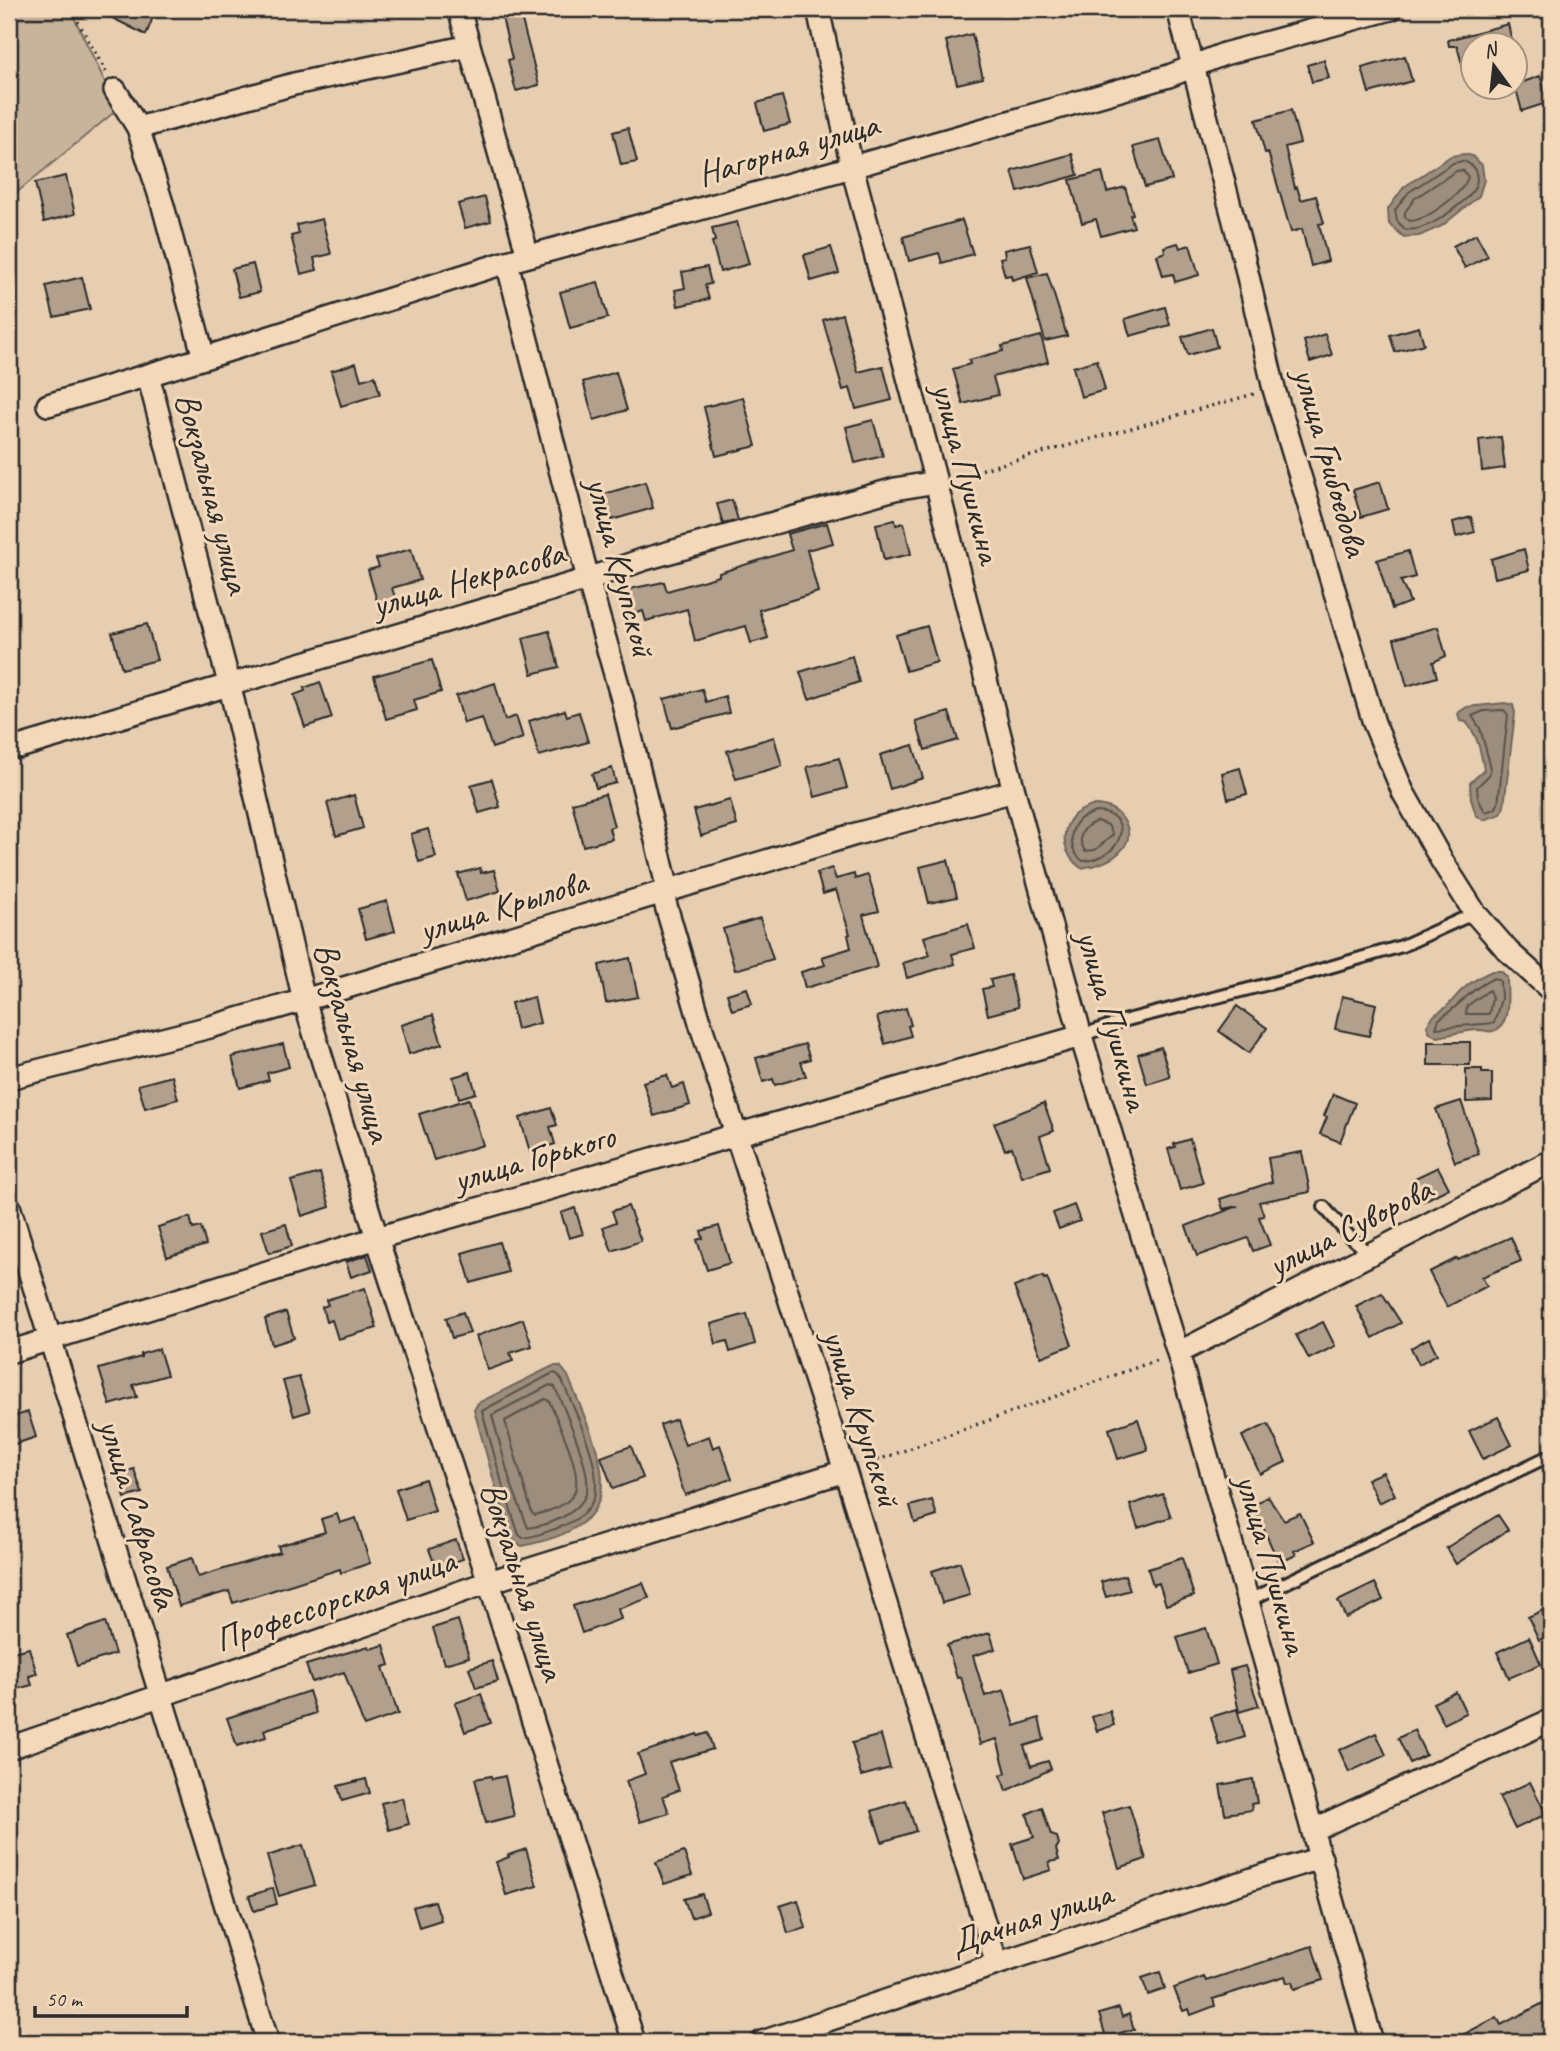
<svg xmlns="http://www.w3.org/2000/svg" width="1560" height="2051" viewBox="0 0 1560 2051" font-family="Caveat,sans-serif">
  <rect width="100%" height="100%" fill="#e7ceb1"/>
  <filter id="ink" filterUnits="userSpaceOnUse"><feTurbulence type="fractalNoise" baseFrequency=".0143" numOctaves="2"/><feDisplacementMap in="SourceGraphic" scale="14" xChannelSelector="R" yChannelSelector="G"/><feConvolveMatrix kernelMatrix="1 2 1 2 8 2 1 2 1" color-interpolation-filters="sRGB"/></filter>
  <g filter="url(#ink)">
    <path fill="#c8b39b" stroke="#7a6f63" stroke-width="2" d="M9,9H70L118,109L9,199Z"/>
    <path fill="#9c8d7c" stroke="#6f665c" stroke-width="2" d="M1464,154L1472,156L1482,165L1484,180L1479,196L1442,226L1419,236L1404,237L1389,224L1388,209L1404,187L1451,156Z
      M1505,703L1513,705L1515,713L1504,806L1501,814L1484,820L1476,815L1471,799L1470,783L1484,770C1481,753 1478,735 1466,722L1460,721L1458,713L1467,707Z
      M1094,805C1106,805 1116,809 1123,819C1142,847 1106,866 1081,868C1064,856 1058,832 1074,815C1079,810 1087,808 1094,805Z
      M1492,971H1501L1507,977C1507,991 1511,1020 1498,1029C1492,1033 1487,1031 1481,1030C1466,1030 1452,1034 1438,1037L1430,1033L1427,1026C1435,1009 1442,1014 1451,1002C1462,988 1475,978 1492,971Z
      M553,1366H560L568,1376C600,1457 642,1523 522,1546L513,1540L495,1485L474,1410L478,1403Z"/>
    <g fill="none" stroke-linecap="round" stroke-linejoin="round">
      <path stroke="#58524b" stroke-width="2" d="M1463,161C1477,165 1481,180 1472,192C1467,200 1446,215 1438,220C1428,226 1417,230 1406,230L1397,221L1395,210L1409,192L1453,163Z
        M1463,170L1468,177C1463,194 1427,220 1410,221L1405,217V212L1415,198L1456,171Z
        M1504,710L1508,715L1498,804L1495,809L1485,812L1478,798L1477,787L1489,775L1491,768L1480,728L1472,716L1484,711Z
        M1096,812C1135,812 1125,859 1083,861C1070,853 1067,831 1080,819C1084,816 1091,814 1096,812Z
        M1097,821L1108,825L1113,835L1095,850L1085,851C1076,837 1082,827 1097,821Z
        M1494,978L1500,981L1501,999L1494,1023L1436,1028L1439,1019C1459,1007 1471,988 1494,978Z
        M1489,990L1492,998L1489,1014H1466L1467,1006Z
        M553,1373L557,1374L562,1380C573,1408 606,1471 593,1500C586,1516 571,1523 555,1529C544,1533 534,1537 523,1538L519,1535L502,1483L482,1411Z
        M550,1385L555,1387C564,1410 594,1472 586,1494C578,1515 548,1525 528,1528L510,1481L492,1415Z
        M545,1399L549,1401C557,1420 586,1477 573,1495C565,1507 548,1511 535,1515L532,1513L505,1421Z"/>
    </g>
    <path fill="#b2a08c" stroke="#2b2b2b" stroke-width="2" d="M95,9H156L146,35Z
      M500,9H519L539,85L516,91L508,60L512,59Z
      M1508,24L1513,46H1473V82H1467L1457,46H1449L1448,40Z
      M972,34L983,78L957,84L946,41Z
      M1405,56L1412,81L1369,93L1362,68Z
      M1324,60L1329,78L1312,82L1307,65Z
      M1540,76L1549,102L1522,111L1515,85Z
      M782,96L790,124L764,131L757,103Z
      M1291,110L1300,143L1285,147L1295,188L1297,187L1301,200L1316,196L1324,223L1319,224L1328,261L1311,266L1302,229L1291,232L1268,152L1265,153L1256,120Z
      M628,128L637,162L621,165L613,132Z
      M1160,140L1172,180L1145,187L1133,147Z
      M1072,154L1078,175L1018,192L1012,171Z
      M1102,172L1107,192L1125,187L1133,214L1130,215L1134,227L1101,236L1096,219L1082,223L1070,180Z
      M66,176L75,214L44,222L35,183Z
      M485,197L491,221L465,228L458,204Z
      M322,219L331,254L314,258L317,270L301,274L291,236L299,234L297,225Z
      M962,220L973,254L942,263L939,253L909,261L903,237Z
      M737,222L749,264L720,272L712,242L715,241L712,228Z
      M1476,234L1488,256L1465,268L1453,246Z
      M1178,243L1180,248L1190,245L1199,275L1175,282L1173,274L1163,276L1157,255L1165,252L1164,247Z
      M1030,244L1038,272L1012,280L1011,275L1005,276L1000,258L1005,257L1004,250Z
      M831,247L839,273L811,281L804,255Z
      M253,264L260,292L239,297L232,269Z
      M707,267L711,284L705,285L709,299L678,306L675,290L685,288L682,272Z
      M1047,273L1067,336L1045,341L1027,278Z
      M82,277L90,309L54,317L46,286Z
      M598,282L608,318L570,328L560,292Z
      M1165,307L1170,325L1130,336L1125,319Z
      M842,314L858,372L883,366L892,400L856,409L850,388L843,390L823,320Z
      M1419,327L1424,344L1395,352L1390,335Z
      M1212,328L1217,347L1188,355L1182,337Z
      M1325,334L1332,355L1310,362L1304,341Z
      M1041,336L1048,362L993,377L998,395L963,404L953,369L970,364L969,360L1003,351L1002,346Z
      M1097,360L1105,390L1081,397L1073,367Z
      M356,363L361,380L375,376L380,394L341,406L331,371Z
      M616,372L627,410L594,420L583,382Z
      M743,397L756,446L716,456L704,407Z
      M873,420L883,456L855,463L846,427Z
      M1501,437L1505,468L1482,471L1479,440Z
      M645,482L653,508L612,520L604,494Z
      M1380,482L1388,509L1361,517L1353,490Z
      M732,500L738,520L723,524L717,504Z
      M1471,517L1475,532L1456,537L1453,522Z
      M895,520L896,525L904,523L911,554L884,560L876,524Z
      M827,523L833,543L807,550L818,592L759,610L768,638L751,643L746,626L695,641L687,609L646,621L643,611L631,615L624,590L664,582L667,591L719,576V573L792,550L787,534Z
      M411,549L420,580L392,588L399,610L381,615L368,570L379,567L376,559Z
      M1524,549L1529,570L1495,578L1491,559Z
      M1408,551L1415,577L1401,581L1410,602L1392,609L1377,560Z
      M147,624L157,660L122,669L112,633Z
      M927,626L937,662L906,671L896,635Z
      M1438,627L1446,656L1433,662L1437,677L1407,686L1394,639Z
      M549,631L559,667L532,674L523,638Z
      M852,656L859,682L809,699L800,672Z
      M432,660L441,692L414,700L417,710L386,719L374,676Z
      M320,682L332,718L305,727L294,695L305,691L304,688Z
      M495,683L505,720L516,716L523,738L492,748L482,718L464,723L456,696Z
      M702,689L706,702L725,696L729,713L672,728L664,699Z
      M565,710L567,716L579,712L588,742L539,756L529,721Z
      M949,712L958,740L925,750L916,722Z
      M774,737L782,766L736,779L727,751Z
      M913,745L923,778L890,789L880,755Z
      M839,758L847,788L815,797L807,767Z
      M612,768L616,783L596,788L592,774Z
      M1240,768L1247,794L1228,799L1222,773Z
      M492,779L500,807L479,813L471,785Z
      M605,794L614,826L609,828L612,839L583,846L572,803Z
      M354,795L363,828L336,836L327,803Z
      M730,800L737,825L701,836L694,810Z
      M428,829L436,857L419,862L411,834Z
      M948,860L957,897L929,903L920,867Z
      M480,868L481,873L494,870L500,891L466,901L458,874Z
      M832,868L836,879L854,874L855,879L868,875L879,911L863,915L877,967L805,988L801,972L825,965L822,957L851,948L848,935L850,934L836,890L823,894L817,873Z
      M387,901L395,931L366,939L358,909Z
      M760,918L773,959L735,970L723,929Z
      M968,924L975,948L952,954L955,964L907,978L903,963L930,955L924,937Z
      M630,958L638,997L606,1003L599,965Z
      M1010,975L1018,1007L988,1015L982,989L992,987L990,980Z
      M747,988L752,1004L732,1010L727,994Z
      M1342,996L1376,1004L1369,1036L1335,1029Z
      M534,997L540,1023L517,1029L511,1003Z
      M1237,1006L1267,1028L1249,1053L1219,1031Z
      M906,1008L911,1025L908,1026L911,1036L885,1044L877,1017Z
      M433,1015L442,1044L409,1054L401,1025Z
      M1428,1042H1470V1065H1428Z
      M283,1044L289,1067L267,1073L269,1080L240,1088L232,1057Z
      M805,1044L810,1059L801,1062L806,1076L775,1085L773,1079L763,1082L756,1058Z
      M1161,1047L1170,1077L1147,1084L1138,1054Z
      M1466,1069H1482V1073H1492V1101L1466,1102Z
      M470,1072L476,1093L459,1098L453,1077Z
      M667,1075L672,1088L684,1084L690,1105L654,1116L643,1082Z
      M172,1076L178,1099L145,1108L138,1085Z
      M1333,1094L1355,1103L1340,1142L1320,1134L1327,1117L1324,1116Z
      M469,1099L483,1145L434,1160L419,1114Z
      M1461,1101L1479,1154L1455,1162L1436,1109Z
      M1044,1103L1054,1131L1040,1136L1050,1168L1022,1177L1012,1147L1005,1150L994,1123Z
      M551,1108L557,1125L550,1127L555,1144L530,1152L520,1118Z
      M1190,1139L1203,1183L1180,1190L1168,1149L1175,1147L1174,1144Z
      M1302,1152L1310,1192L1259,1202L1264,1216L1259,1217L1270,1245L1253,1251L1248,1238L1197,1256L1186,1226L1238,1206L1223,1209L1220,1199L1272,1182L1268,1158Z
      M1438,1167L1449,1188L1424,1201L1413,1179Z
      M320,1173L330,1207L302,1216L291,1181Z
      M1074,1205L1080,1221L1059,1229L1053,1213Z
      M628,1206L641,1241L612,1251L603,1227L616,1222L612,1211Z
      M575,1208L583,1234L569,1238L561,1213Z
      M190,1217L193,1229L201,1227L206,1245L167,1257L158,1227Z
      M286,1224L292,1246L269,1253L262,1231Z
      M719,1226L730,1263L707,1270L697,1240L703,1238L701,1231Z
      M1511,1237L1521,1261L1482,1277L1487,1286L1447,1307L1429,1272L1457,1258L1458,1260Z
      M499,1242L508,1272L471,1283L462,1253Z
      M367,1255L372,1270L351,1277L346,1262Z
      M1043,1276L1044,1279L1047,1278L1072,1345L1041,1357L1014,1287Z
      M365,1288L377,1328L338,1339L332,1320L326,1322L322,1307L328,1305L326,1300Z
      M1382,1293L1401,1323L1373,1338L1356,1306Z
      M286,1312L294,1338L272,1345L265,1319Z
      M463,1312L470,1333L452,1338L446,1318Z
      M747,1314L755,1344L730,1352L727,1341L716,1344L711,1324Z
      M523,1319L532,1346L510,1353L513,1361L488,1370L476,1336Z
      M1323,1322L1335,1346L1309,1359L1296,1335Z
      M1429,1338L1437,1354L1419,1364L1411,1348Z
      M159,1349L167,1375L133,1385L137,1397L110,1405L99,1369L141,1357V1354Z
      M299,1377L310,1411L294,1416L283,1381Z
      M28,1412L36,1437L9,1446V1418Z
      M1498,1417L1512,1445L1483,1459L1469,1431Z
      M676,1419L685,1445L709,1436L713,1448L720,1445L732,1479L685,1495L660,1425Z
      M1138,1419L1148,1450L1118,1459L1109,1429Z
      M1268,1424L1286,1462L1260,1474L1242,1436Z
      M631,1446L643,1478L613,1489L601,1457Z
      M134,1469L142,1493L125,1498L118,1474Z
      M1383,1472L1395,1495L1379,1503L1367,1479Z
      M425,1479L435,1511L406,1520L396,1489Z
      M1163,1494L1171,1517L1138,1528L1130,1505Z
      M1268,1496L1284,1520L1300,1513L1314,1542L1294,1551L1296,1555L1279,1563L1253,1506Z
      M932,1500L937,1516L915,1523L910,1506Z
      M337,1514L340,1523L356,1518L370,1563L341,1573L340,1569L233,1603L229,1591L179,1606L167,1566L192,1558L198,1577L280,1552L278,1546L325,1532L321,1519Z
      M1498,1515L1508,1530L1456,1564L1446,1548Z
      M456,1540L463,1559L436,1568L429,1549Z
      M1182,1558L1194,1596L1166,1605L1159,1583L1153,1585L1148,1569Z
      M960,1562L970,1595L942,1603L932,1571Z
      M1125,1575L1130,1590L1106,1597L1101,1582Z
      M643,1583L649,1598L618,1609L621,1619L582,1633L573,1606Z
      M1375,1583L1383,1600L1346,1618L1338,1601Z
      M1543,1610L1551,1628V1635L1539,1640L1528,1617Z
      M458,1620L469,1657L444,1664L433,1628Z
      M105,1622L115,1654L77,1666L67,1635Z
      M1206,1628L1217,1664L1188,1673L1177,1637Z
      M990,1633L995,1649L973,1656L985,1696L1004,1690L1015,1726L1039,1718L1044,1740L1024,1746L1031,1766L1048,1761L1051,1769L1006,1791L1001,1775L1006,1773L997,1739L980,1744L961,1677L957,1678L947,1645Z
      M1529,1637L1541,1664L1509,1678L1497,1652Z
      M384,1645L390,1665L383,1667L398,1714L364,1726L344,1672L312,1682L306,1665L369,1646L370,1649Z
      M29,1648L37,1674L29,1676L32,1685L13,1690L9,1677V1653Z
      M492,1661L498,1681L476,1688L469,1668Z
      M1245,1666L1259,1706L1239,1712L1230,1670Z
      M309,1691L316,1713L264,1730L266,1737L237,1746L227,1718Z
      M1456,1692L1466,1713L1444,1724L1433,1703Z
      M481,1694L491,1723L465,1732L455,1703Z
      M1237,1709L1245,1737L1219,1745L1211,1717Z
      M1110,1711L1114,1725L1097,1731L1092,1717Z
      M1414,1730L1426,1755L1410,1763L1398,1738Z
      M708,1733L713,1749L669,1762L679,1790L663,1796L669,1813L640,1822L626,1781L645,1774L638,1754L697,1734L698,1736Z
      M1376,1733L1386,1755L1349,1772L1339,1750Z
      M881,1735L890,1768L861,1776L852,1743Z
      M491,1776L492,1779L505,1776L514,1816L486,1823L475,1779Z
      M366,1779L370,1793L342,1801L338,1786Z
      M1253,1779L1257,1803L1251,1804L1252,1810L1225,1814L1220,1785Z
      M1530,1782L1546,1814L1515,1829L1499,1797Z
      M402,1798L409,1824L389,1830L381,1803Z
      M906,1800L916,1831L882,1842L872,1811Z
      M1129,1805L1146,1859L1119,1868L1102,1813Z
      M1042,1807L1051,1835L1057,1837L1059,1844L1056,1849L1059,1860L1049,1862L1051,1870L1023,1879L1012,1844L1034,1837L1027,1814Z
      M303,1845L315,1885L279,1896L267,1856Z
      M526,1849L537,1886L506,1895L496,1862L509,1857L508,1855Z
      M684,1852L692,1875L664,1884L656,1862Z
      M273,1888L277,1904L254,1911L249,1896Z
      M702,1894L708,1912L691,1918L684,1899Z
      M798,1900L806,1928L788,1933L780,1906Z
      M435,1901L441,1920L419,1927L413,1907Z
      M1312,1946L1323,1980L1294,1989L1292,1982L1287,1983L1285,1976L1213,1999L1215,2006L1191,2015L1189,2009L1183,2011L1174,1988L1204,1977L1206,1981Z
      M1160,1972L1165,1989L1148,1995L1142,1978Z
      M1551,1999V2034L1534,2042H1449L1497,2017L1501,2025Z
      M1119,2008L1122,2017L1129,2014L1134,2029L1106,2037L1099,2014Z"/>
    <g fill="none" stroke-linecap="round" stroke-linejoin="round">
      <g stroke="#2b2b2b" stroke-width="16">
        <path id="lane" d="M1081,1036L1119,1022L1292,978L1402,946L1475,913
          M1324,1207L1350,1237L1370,1254
          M1248,1601L1551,1455"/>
      </g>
      <g stroke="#2b2b2b" stroke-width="26">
        <path id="street" d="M459,9L528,256
          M818,9L852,167L936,482L1014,791L1081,1036L1178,1353L1372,2042
          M1178,9L1243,255L1274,389L1374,723L1403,792L1442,861L1475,913L1508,951L1551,990
          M115,90L138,128L163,206L204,358L148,375L229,683L304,1000L377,1238L489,1582L634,2042
          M138,128L294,84L469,46
          M507,262L588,579L622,699L668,890
          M204,358L507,262L852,167L1169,76L1224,54L1391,9
          M48,405L148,375
          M19,747L588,579L642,560L895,489L936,482
          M662,892L702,1029L845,1471L997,1964
          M9,1078L210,1027L304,1000L856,834L1014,791
          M9,1206L268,2042
          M9,1352L377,1238L1081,1036
          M1178,1353L1551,1161
          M9,1748L489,1582L845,1471
          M1313,1830L1551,1720
          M762,2042L1264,1875L1321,1858"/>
      </g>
      <path stroke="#2b2b2b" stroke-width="3.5" stroke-dasharray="2 5" stroke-linecap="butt" d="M71,9L107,74
        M955,477L1254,394
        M864,1465L1160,1359"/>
      <use href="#lane" stroke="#f3d8ba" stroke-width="10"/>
      <use href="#street" stroke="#f3d8ba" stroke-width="21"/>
    </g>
  </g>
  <g text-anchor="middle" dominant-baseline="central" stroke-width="6" stroke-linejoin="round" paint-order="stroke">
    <g font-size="35" fill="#2b2b2b" stroke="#f3d8ba">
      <text transform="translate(788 149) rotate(-16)">Нагорная улица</text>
      <text transform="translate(1331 462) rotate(74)">улица Грибоедова</text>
      <text transform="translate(967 473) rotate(75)">улица Пушкина</text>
      <text transform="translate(213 493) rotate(75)">Вокзальная улица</text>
      <text transform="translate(621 567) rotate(75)">улица Крупской</text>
      <text transform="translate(468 579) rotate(-16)">улица Некрасова</text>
      <text transform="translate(503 906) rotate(-17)">улица Крылова</text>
      <text transform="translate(1113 1020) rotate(74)">улица Пушкина</text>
      <text transform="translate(353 1042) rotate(74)">Вокзальная улица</text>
      <text transform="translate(534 1158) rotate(-16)">улица Горького</text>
      <text transform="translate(1350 1227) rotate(-27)">улица Суворова</text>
      <text transform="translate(862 1418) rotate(72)">улица Крупской</text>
      <text transform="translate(138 1514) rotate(73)">улица Саврасова</text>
      <text transform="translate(1272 1564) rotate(74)">улица Пушкина</text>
      <text transform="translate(523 1581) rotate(72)">Вокзальная улица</text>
      <text transform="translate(335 1600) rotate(-19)">Профессорская улица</text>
      <text transform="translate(1031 1918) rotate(-18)">Дачная улица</text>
    </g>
  </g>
  <rect width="1560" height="2051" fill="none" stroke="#f3d8ba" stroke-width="35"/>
  <rect x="18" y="18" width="1525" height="2016" fill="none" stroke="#2b2b2b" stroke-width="2.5" filter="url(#ink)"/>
  <g transform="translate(1494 66) rotate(345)"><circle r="33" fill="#f3d8ba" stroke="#a39381" stroke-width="2"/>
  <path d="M0-5L12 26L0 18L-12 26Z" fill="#2b2b2b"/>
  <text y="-10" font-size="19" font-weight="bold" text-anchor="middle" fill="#2b2b2b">N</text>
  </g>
  <path d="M35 2006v10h152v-10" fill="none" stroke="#2b2b2b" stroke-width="3.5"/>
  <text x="46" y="2006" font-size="21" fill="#2b2b2b" stroke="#f3d8ba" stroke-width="5" paint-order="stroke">50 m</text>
</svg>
